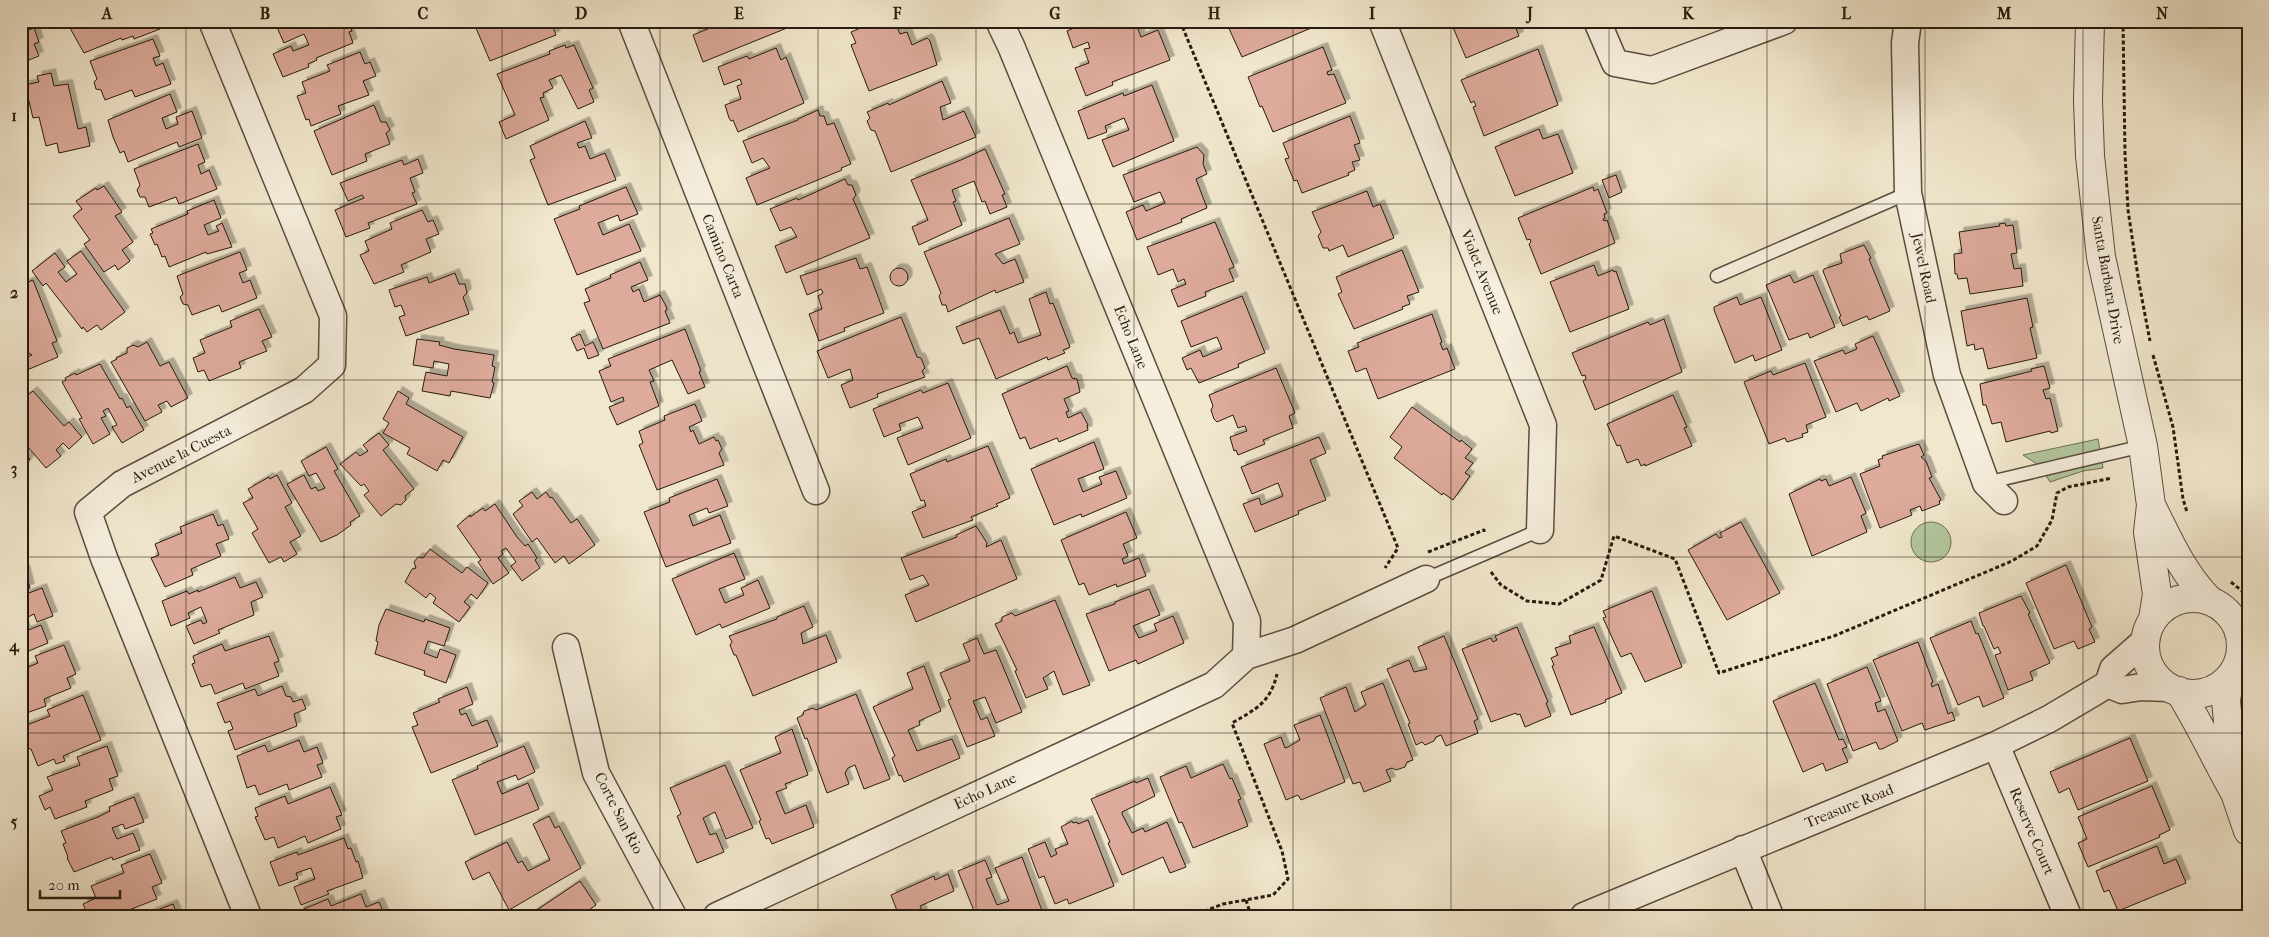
<svg xmlns="http://www.w3.org/2000/svg" width="2269" height="937" viewBox="0 0 2269 937" font-family="'IM FELL French Canon',serif">
  <defs>
    <filter id="shadow"><feDropShadow dx="4.5" dy="-4.5" stdDeviation="0" flood-color="#0004"/></filter>
  </defs>
  <rect width="100%" height="100%" fill="#f1e7cd"/>
  <filter id="stains"><feTurbulence type="fractalNoise" baseFrequency=".004" numOctaves="4"/><feColorMatrix values="0 0 0 0 .2 0 0 0 0 .09 0 0 0 0 .02 0 0 0 .5 -.17"/></filter>
  <radialGradient id="worn" r=".72"><stop offset=".6" stop-color="#630" stop-opacity="0"/><stop offset="1" stop-color="#630" stop-opacity=".3"/></radialGradient>
  <path fill="#b3c79e" stroke="#6d7056" d="M2098,439L2103,468L2083,471L2050,482L2040,466L2023,455Z
    M1911 542a20 20 0 1 1 40 0a20 20 0 1 1-40 0Z"/>
  <path fill="#ddaa9b" stroke="#271a0e" filter="url(#shadow)" d="M66,21H157L160,29L134,39L133,36L122,40L121,38L84,53Z
    M285,21H348L352,31L349,32L353,43L316,58L317,60L308,64L309,67L283,77L273,54L291,46L293,51L309,45L304,34L284,43L276,25Z
    M473,21H553L551,23L556,35L490,61Z
    M713,21H784L787,28L703,62L693,35L715,26Z
    M877,21H915L898,29L900,34L907,32L912,45L927,38L930,41L937,65L869,91L851,45L856,43L851,32Z
    M1091,21H1128L1129,24L1135,21L1141,37L1158,30L1170,60L1112,82L1113,85L1086,96L1075,68L1089,63L1084,49L1090,48L1088,42L1073,48L1067,31Z
    M1229,21H1314L1316,26L1242,57L1226,22Z
    M1447,21H1513L1519,36L1466,58L1452,25L1449,26Z
    M34,28L39,42L34,44L39,56L21,63V33Z
    M153,39L160,56L153,58L156,66L163,63L171,84L135,97L132,90L105,100L101,90L96,89L94,82L97,79L90,61Z
    M565,45L566,48L574,45L593,88L589,90L594,102L578,109L561,75L549,80L553,88L543,93L544,97L540,98L549,120L506,139L499,122L515,115L497,74L550,54L549,51Z
    M1323,47L1332,70L1327,72L1328,75L1334,74L1346,103L1273,132L1262,106L1260,107L1248,77Z
    M776,48L781,60L786,57L804,103L738,132L733,120L731,121L729,118L725,105L741,99L737,86L742,84L740,79L724,85L718,67L747,56L749,59Z
    M1538,49L1558,105L1484,136L1473,107L1476,106L1474,101L1471,103L1461,80Z
    M360,52L365,64L370,62L376,76L363,81L369,95L338,106L341,114L311,126L309,119L306,120L297,96L306,93L302,82L330,71L327,65Z
    M51,73L54,86L68,84L78,129L86,127L90,146L59,153L57,143L46,146L39,117L33,118L25,85L39,82L37,76Z
    M942,81L951,103L940,107L943,120L964,111L976,137L891,172L875,131L871,130L867,121L870,118L867,112L888,103L889,105Z
    M1152,85L1174,141L1113,167L1102,140L1129,130L1124,118L1105,126L1107,132L1088,139L1078,111L1123,93L1124,96Z
    M170,94L177,112L162,118L166,129L178,124L176,117L192,111L202,138L179,147L177,142L128,162L124,151L120,153L113,137L108,120Z
    M374,105L381,122H386L390,130L386,133L390,144L365,154L367,161L332,175L314,131Z
    M818,110L820,116H824L827,125L834,123L851,164L841,168L842,170L757,205L746,178L770,168L763,158L752,163L743,141L798,120V119Z
    M1350,116L1360,143L1354,145L1360,160L1352,162L1355,170L1348,173L1349,175L1302,193L1297,180L1294,181L1285,159L1289,158L1283,143Z
    M585,121L592,138L577,143L579,148L585,146L590,159L605,153L616,180L548,205L530,160L535,158L530,146Z
    M1539,129L1543,139L1558,134L1573,173L1515,196L1495,147Z
    M198,144L205,162L198,165L201,174L209,170L217,189L179,204L176,197L149,207L145,197H140L137,190L140,185L134,169Z
    M1197,147L1204,155L1203,164L1207,174L1196,179L1207,208L1181,219L1182,222L1137,240L1126,212L1143,205L1146,211L1165,203L1160,192L1134,202L1123,175Z
    M985,149L1005,194L1002,195L1007,207L990,214L985,201L982,202L974,181L952,190L956,201L953,202L962,225L919,245L912,227L928,220L911,180L961,160Z
    M418,159L423,173L410,178L415,192L412,193L417,204L368,223L370,228L346,237L335,210L364,198L362,195L348,201L340,183L402,160L404,165Z
    M1616,175L1622,192L1609,198L1602,180Z
    M845,179L848,185H852L856,195L853,199L870,238L786,273L775,246L797,237L791,227L780,231L770,209L797,198L798,200Z
    M104,186L122,212L115,216L133,242L122,250L130,261L118,270L115,265L104,272L84,244L90,240L73,216L82,209L76,201L96,188L97,190Z
    M626,187L638,214L620,221L618,215L598,223L603,235L629,224L641,251L577,275L554,219L580,209L579,206Z
    M1593,187L1594,191L1598,189L1607,213L1604,214L1605,218L1603,219L1604,221L1607,220L1615,243L1541,274L1529,244L1531,242L1530,239L1527,240L1518,218Z
    M1367,191L1373,207L1380,204L1394,238L1348,257L1343,245L1329,251L1328,248H1323L1318,236L1321,232L1312,212Z
    M214,200L221,218L204,225L208,235L219,231L216,226L222,223L232,247L207,254L206,252L169,267L165,256L162,257L157,244L155,245L150,234L153,233L151,229L188,214L187,211Z
    M422,210L428,222L433,220L439,234L426,239L431,252L401,265L404,272L374,284L360,255L369,251L365,241L392,229L390,223Z
    M1009,218L1020,244L995,254L1003,264L1015,259L1024,282L996,293L995,290L948,312L946,305H942L939,296L941,293L924,252Z
    M1215,222L1234,267L1229,269L1234,281L1205,292L1206,296L1178,307L1171,290L1186,284L1184,279L1178,282L1173,269L1158,275L1147,247Z
    M2005,223L2006,226L2013,225L2017,253L2011,254L2014,269L2021,268L2023,286L1970,294L1967,278L1958,279L1957,274H1955L1954,254L1962,253L1959,232L2000,226L1999,224Z
    M1864,245L1871,258L1869,259L1890,311L1869,320L1867,316L1843,326L1839,317L1841,316L1823,271L1824,269L1842,263L1840,254Z
    M1402,250L1419,292L1407,296L1410,304L1402,307L1403,309L1354,329L1338,294L1342,292L1336,277Z
    M81,251L125,312L101,330L97,325L87,332L83,327L82,329L46,283L43,286L32,271L55,253L65,267L58,272L66,282L77,274L67,261Z
    M240,252L247,270L239,273L243,283L250,280L257,298L222,312L219,305L192,315L188,305L183,304L180,297L183,294L177,276Z
    M856,258L860,269L867,267L884,313L844,328L845,331L819,341L809,314L822,309L818,296L823,293L821,289L807,295L800,276Z
    M640,262L648,280L631,287L633,292L639,289L644,302L660,295L666,306L667,310L665,311L670,323L603,349L584,303L590,301L585,289L611,278L610,275Z
    M1594,265L1598,276L1613,270L1614,272L1616,271L1629,309L1570,332L1550,282Z
    M890 277a9 9 0 1 1 18 0a9 9 0 1 1-18 0Z
    M455,273L459,284H465L467,293L463,297L469,314L406,336L399,317L405,315L401,305L395,307L389,290L427,277L429,283Z
    M1790,275L1794,283L1813,275L1835,327L1810,338L1808,333L1789,340L1766,285Z
    M33,280L57,341L52,343L58,357L27,370L22,359L32,355L29,353L21,356V285Z
    M1046,292L1050,304L1053,303L1070,347L1063,350L1065,353L1048,360L1047,357L996,379L979,338L963,344L956,327L1000,310L1010,334L1014,332L1018,343L1041,335L1029,299Z
    M1242,296L1265,353L1238,364L1239,367L1199,383L1191,368L1187,370L1182,358L1200,350L1203,357L1222,349L1217,337L1191,347L1181,321Z
    M1737,297L1740,305L1761,297L1782,350L1755,361L1753,355L1735,363L1714,310V307Z
    M2027,298L2033,327L2030,328L2037,358L1988,369L1983,348L1975,350L1974,344L1967,346L1961,311Z
    M259,309L272,337L262,341L267,351L239,362L241,368L209,381L204,370L198,372L193,358L205,353L200,340L232,327L230,321Z
    M1432,314L1442,342L1440,343L1443,350L1447,348L1455,369L1378,399L1366,368L1356,372L1348,351L1359,347L1357,343Z
    M901,317L917,357L921,358L925,368L922,371L925,377L877,394L878,397L850,408L841,385L853,380L850,369L828,378L817,351Z
    M1664,319L1682,372L1595,410L1583,381L1586,379L1585,375L1582,376L1572,353L1648,322L1650,325Z
    M685,329L701,371L699,372L705,387L688,394L672,360L649,370L654,381L650,382L659,406L617,425L609,407L624,401L623,397L611,402L599,371L611,366L608,359Z
    M580,334L585,346L593,342L599,355L588,359L584,348L577,351L571,338Z
    M1873,336L1900,396L1889,401L1888,398L1861,411L1857,403L1836,412L1814,361L1843,350L1845,354L1857,349L1855,344Z
    M417,339L440,342L439,345L454,349L494,355L492,366L495,367L492,382L494,383L490,398L451,391L450,396L422,391L426,372L447,376L449,364L434,361L433,368L413,365Z
    M147,342L160,366L169,362L188,398L171,407L167,401L158,405L162,412L145,421L111,362L117,359L116,358L127,353V348L133,345L138,347Z
    M1805,363L1826,417L1806,425L1808,432L1802,434L1803,437L1787,442L1785,438L1769,444L1744,382L1771,371L1773,375Z
    M100,364L120,399L122,398L127,408L130,406L144,430L122,443L112,427L117,425L108,408L103,411L106,416L101,418L110,434L93,444L79,419L82,418L62,382L66,380L65,378L75,373L76,375Z
    M1067,366L1072,378L1077,379L1080,392L1064,399L1069,411L1066,412L1068,418L1081,412L1088,425H1087L1088,430L1059,442L1057,438L1030,449L1025,437L1020,439L1002,394Z
    M2044,366L2050,388L2043,390L2046,399L2050,398L2058,431L2051,433L2050,431L2006,442L2001,422L1992,424L1986,405H1983L1980,384L2032,371L2031,369Z
    M1276,368L1295,413L1289,416L1293,428L1263,440L1265,444L1238,455L1236,450L1234,451L1230,437L1247,431L1245,426L1238,428L1233,415L1217,422L1214,419L1211,410L1213,406L1209,395Z
    M948,383L971,438L908,465L897,438L923,428L918,417L899,424L901,430L884,437L873,409L921,390L923,393Z
    M33,391L64,426L69,422L82,437L69,449L63,443L56,450L61,456L46,468L21,439V397L24,398Z
    M398,391L409,398L406,404L463,437L449,463L443,460L437,471L407,454L410,448L383,433L389,423L383,419Z
    M1673,395L1687,427L1684,428L1692,446L1645,466V464L1641,466L1638,459L1627,463L1620,445L1617,446L1607,424Z
    M695,404L702,421L689,427L691,432L693,430L699,444L714,437L716,441L718,440L722,449L719,453L724,465L657,490L639,445L643,443L639,431L665,420L664,416Z
    M1412,407L1460,442L1461,440L1472,449L1465,458L1473,463L1465,473L1470,476L1453,500L1443,493L1442,495L1394,458L1402,447L1390,437Z
    M379,433L389,445L383,450L414,489L405,496L406,500L401,505L396,504L381,516L364,495L369,491L364,484L361,486L340,464L356,452L360,456L368,451L363,445Z
    M1319,437L1326,453L1310,460L1326,500L1298,511L1299,514L1255,532L1243,504L1259,498L1261,505L1283,496L1278,483L1252,494L1241,467Z
    M1094,442L1104,469L1078,479L1083,492L1102,484L1099,477L1116,471L1127,498L1082,517L1081,514L1054,525L1031,469Z
    M1919,444L1924,455L1921,457L1926,461L1932,477L1929,478L1941,500L1939,501L1940,504L1922,511L1920,506L1910,510L1912,515L1880,528L1860,474L1880,466L1878,460L1883,458L1882,456Z
    M988,446L1010,498L996,504L998,506L971,517L973,520L923,538L912,512L926,506L924,500L921,501L910,474L946,459L947,462Z
    M326,447L338,469L334,471L360,516L350,522L351,525L337,535L321,542L287,484L304,475L311,489L316,487L318,491L325,488L316,473L309,476L301,461Z
    M21,453L30,459L21,471Z
    M277,475L292,503L285,507L301,536L290,542L297,554L284,562L281,557L269,563L252,533L258,529L243,503L253,498L248,489L269,477L270,479Z
    M1851,477L1866,513L1861,516L1867,532L1812,556L1789,494L1820,479L1821,481L1826,479L1829,486Z
    M717,479L728,506L709,513L707,508L689,515L693,526L720,515L731,543L666,567L644,512L670,502L669,498Z
    M532,492L537,499L546,492L550,498L552,497L571,523L577,519L595,545L569,564L564,556L555,563L537,538L532,542L513,514L523,506L519,501Z
    M495,504L517,537L525,546L528,544L537,558L535,560L540,568L522,581L511,566L516,562L506,548L501,551L503,554L498,558L509,573L493,584L478,562L481,560L457,526L470,515V517L483,508L485,511Z
    M1126,512L1137,538L1123,544L1128,556L1122,559L1124,564L1139,558L1146,576L1117,587L1116,584L1089,595L1084,583L1079,585L1061,540Z
    M213,514L218,526L223,524L229,539L216,544L221,556L191,569L193,575L165,587L151,558L159,555L155,544L182,533L180,527Z
    M1741,522L1780,593L1727,620L1688,550L1716,534L1719,538L1722,537L1720,533Z
    M976,526L987,543L986,547L1001,540L1017,579L916,622L905,595L929,585L923,575L910,580L901,558L957,537L956,535Z
    M430,549L462,573L467,567L488,583L477,599L471,594L464,602L470,607L459,622L433,603L436,598L430,593L426,598L405,582L412,569L416,568L414,562L418,557L423,558Z
    M734,553L745,579L719,589L725,603L744,595L741,588L758,580L770,608L722,628L720,624L696,635L672,579Z
    M2066,565L2092,627L2089,629L2095,642L2078,649L2074,641L2054,649L2026,583Z
    M25,569L30,588L21,591V570Z
    M235,577L240,588L256,582L263,597L251,602L254,615L218,630L220,633L194,644L186,626L201,620L203,624L207,622L201,607L188,613L190,618L171,626L162,601L187,591L189,594L198,590V592Z
    M42,588L53,616L37,622L34,614L22,620L26,631L41,625L48,643L24,653L23,650L21,651V596Z
    M1149,589L1160,615L1133,626L1139,638L1157,631L1154,624L1173,616L1184,643L1138,664L1136,660L1109,671L1086,614L1115,604V602Z
    M1652,591L1682,667L1645,682L1631,653L1621,657L1603,618L1606,617L1603,611Z
    M2021,596L2030,613L2028,614L2050,663L2030,672L2033,680L2008,690L1995,655L2001,653L1998,647L1994,649L1984,626H1983L1979,613Z
    M1055,600L1090,685L1063,695L1054,671L1043,678L1048,689L1026,698L1015,671L1017,670L995,624L1002,621V617L1012,613L1015,616Z
    M804,606L813,627L801,633L803,644L826,635L837,662L753,696L736,655H734L730,645L732,642L729,636L777,619V617Z
    M386,609L424,622L425,619L450,628L444,646L428,641L424,653L437,658L440,649L456,655L446,683L424,675L425,671L375,654L378,642L376,641L379,625Z
    M1971,621L1976,634L1978,633L2004,698L1983,707L1979,696L1958,705L1930,638Z
    M1517,627L1548,702L1546,703L1551,716L1525,727L1520,714L1517,715L1516,713L1491,722L1462,649L1491,638L1493,642L1497,640L1495,636Z
    M1594,627L1622,693L1605,700L1606,702L1571,715L1552,666L1554,665L1551,658L1558,655L1555,648L1571,643L1569,636Z
    M269,636L279,661L274,663L279,676L245,689L243,683L215,694L211,684L201,687L192,664L195,663L193,656L222,644L225,651Z
    M1444,636L1478,719L1474,721L1478,733L1446,746L1441,735L1436,737L1434,741L1425,745L1422,742L1416,745L1408,724L1410,723L1387,669L1409,660L1414,672L1427,669L1418,647Z
    M977,638L984,654L996,650L1022,712L996,723L985,697L973,701L981,720L987,717L995,736L967,747L948,700L951,699L940,673L970,661L963,644Z
    M1918,642L1933,682L1931,683L1932,687L1938,684L1948,714L1952,712L1955,720L1925,730L1922,723L1902,731L1873,660Z
    M64,645L76,674L67,678L71,688L44,699L46,706L21,715V670L38,663L35,656Z
    M924,666L941,711L919,721L920,725L908,730L917,751L952,739L960,758L904,782L901,775L899,776L892,758L895,756L873,707L913,689L907,673Z
    M1867,667L1881,701L1875,703L1878,712L1885,709L1898,741L1882,749H1879L1876,742L1853,751L1827,684Z
    M1383,683L1413,760L1407,762L1405,767L1396,770L1392,768L1386,770L1391,781L1364,792L1360,782L1353,784L1320,698L1346,687L1355,712L1366,705L1361,692Z
    M1815,683L1839,740L1843,739L1847,747L1842,749L1848,762L1826,771L1823,763L1803,772L1773,701Z
    M282,686L286,696L291,697L293,702L302,699L306,709L294,714L297,726L235,750L228,731L233,729L230,721L225,723L217,703L255,689L258,696Z
    M467,687L473,704L459,710L461,715L466,713L472,726L487,720L498,746L431,773L412,727L418,725L413,713L440,702L438,699Z
    M856,694L890,779L864,789L855,765L848,768L845,773L849,784L827,793L807,738L805,739L797,718L803,715L804,711L813,708L816,710Z
    M83,695L101,740L63,756L65,761L56,764L54,759L38,766L31,749L26,748L23,742L26,737L22,727L50,716L47,710Z
    M1320,715L1345,782L1301,800L1298,795L1286,800L1264,744L1281,737L1285,748L1288,747L1300,740L1294,725Z
    M792,729L808,775L785,784L787,788L776,792L785,814L806,805L814,827L772,844L769,838L766,839L759,821L761,820L740,770L781,753L775,737Z
    M2130,738L2148,781L2078,810L2069,788L2059,793L2050,772Z
    M299,740L304,752L317,747L323,763L317,765L322,777L289,790L287,784L259,795L255,785L247,788L237,756L265,745L268,752Z
    M107,746L118,776L109,779L113,790L85,801L87,807L55,819L50,807L45,810L39,796L53,790L47,777L80,765L77,757Z
    M524,746L535,772L518,780L516,775L497,782L502,794L528,783L539,809L475,835L452,780L478,769L477,766Z
    M1223,764L1230,779L1232,778L1241,799L1238,800L1248,826L1193,848L1182,822L1179,823L1160,777L1186,766L1191,778Z
    M725,765L753,828L726,839L715,812L703,818L710,835L716,833L724,852L697,863L677,816L681,814L670,788Z
    M1148,778L1155,796L1122,812V814L1132,833L1143,828L1145,832L1167,822L1186,867L1170,873L1163,857L1122,875L1108,843L1110,842L1091,799L1135,781L1136,783Z
    M2152,786L2170,830L2159,835L2160,837L2088,867L2078,843L2087,839L2078,817Z
    M330,787L342,815L336,817L341,829L308,843L305,836L278,848L274,837L265,840L255,817L258,816L255,808L285,796L288,804Z
    M134,797L144,822L125,829L123,824L112,828L117,839L133,833L140,850L113,860L112,857L74,872L67,858L68,857L63,844L66,843L61,831L98,817L110,811L109,807Z
    M549,816L555,828L559,826L581,868L509,910L489,872L473,880L465,862L507,842L518,863L522,861L528,871L550,860L533,824Z
    M1088,820L1114,886L1069,904L1067,899L1055,904L1044,876L1039,878L1028,849L1045,842L1051,857L1057,854L1055,849L1068,844L1061,827L1072,821L1073,823L1077,822L1078,824Z
    M344,838L348,849L351,848L356,862L358,861L363,878L327,891L329,894L301,905L294,887L315,879L311,868L296,873L298,879L279,886L270,862L297,852L298,855Z
    M2157,846L2164,864L2176,859L2186,883L2118,911L2109,890L2104,892L2096,871Z
    M150,854L162,883L152,887L157,899L129,910L131,916H88L83,904L96,898L91,886L124,873L121,865Z
    M1022,857L1044,916H976L958,871L985,860L992,877L986,879L997,905L1009,901L995,868Z
    M948,874L954,891L920,906L924,916H899L891,895L934,876L935,880Z
    M580,881L596,905L580,916H528Z
    M361,894L366,907L379,902L385,916H300L299,911L328,899L331,906Z
    M173,904L178,916H150V913Z"/>
  <g fill="none" stroke-linecap="round" stroke-linejoin="round">
    <g stroke="#5a4d3e" stroke-width="15">
      <path id="service" d="M1717,276L1908,193
        M1986,483L2143,446
        M1426,579L1540,530
        M2236,626L2248,620"/>
    </g>
    <g stroke="#5a4d3e" stroke-width="29">
      <path id="minor" d="M212,21L333,316L332,365L304,390L122,484L88,512L104,558L248,916
        M631,21L816,491
        M999,21L1011,46L1247,621L1246,656
        M1382,21L1543,425L1540,530
        M1597,21L1615,63L1652,70L1784,21
        M1908,21L1905,43L1908,193L1947,375L1986,483L2004,501
        M2146,640L2113,669L2108,684L2122,690L2141,687L2169,688
        M566,647L596,773L673,916
        M1996,745L2068,916
        M1743,849L1770,916
        M717,916L1214,685L1246,656L1295,640L1426,579
        M1584,916L1996,745L2049,719L2108,684"/>
    </g>
    <g stroke="#5a4d3e" stroke-width="30">
      <path id="tertiary" d="M2090,21L2088,101L2090,156L2101,257L2143,446L2151,505
        M2145 646a48 48 0 1 1 96 0a48 48 0 1 1-96 0Z
        M2153,619L2157,594L2148,532L2151,505C2168,539 2182,572 2209,600
        M2179,691C2200,724 2216,760 2235,793L2226,701L2229,679
        M2235,793L2248,831"/>
    </g>
    <path stroke="#271a0e" stroke-width="3" stroke-dasharray="4 2.5" stroke-linecap="butt" d="M1180,21L1398,548L1385,568
      M2123,21L2125,154L2128,210L2139,283L2150,341
      M2153,355L2173,427L2183,499L2187,512
      M1428,552L1484,530V532
      M1491,572L1501,585L1527,601L1559,604L1601,580L1614,536L1675,559L1719,673L1834,636L2012,561L2037,546L2052,520L2057,493L2068,487L2112,478
      M2231,582L2248,596
      M1246,900L1251,916
      M1192,916L1223,904L1273,895L1288,879L1282,851L1232,723C1256,709 1270,703 1277,674"/>
    <use href="#service" stroke="#f6efde" stroke-width="12"/>
    <use href="#minor" stroke="#f6efde" stroke-width="26"/>
    <use href="#tertiary" stroke="#f6efde" stroke-width="28"/>
  </g>
  <path fill="none" stroke="#271a0e" stroke-width="1" stroke-opacity="0.55" d="M186,21V916M344,21V916M502,21V916M660,21V916M818,21V916M976,21V916M1134,21V916M1293,21V916M1451,21V916M1609,21V916M1767,21V916M1925,21V916M2083,21V916M21,204H2248M21,380H2248M21,557H2248M21,733H2248"/>
  <g text-anchor="middle" dominant-baseline="central" stroke-width="5" stroke-linejoin="round" paint-order="stroke">
    <g font-size="15" fill="#271a0e" stroke="#f6efde">
      <text transform="translate(723 256) rotate(68)">Camino Carta</text>
      <text transform="translate(1924 268) rotate(78)">Jewel Road</text>
      <text transform="translate(1482 272) rotate(68)">Violet Avenue</text>
      <text transform="translate(2108 280) rotate(80)">Santa Barbara Drive</text>
      <text transform="translate(1131 337) rotate(68)">Echo Lane</text>
      <text transform="translate(181 454) rotate(-27)">Avenue la Cuesta</text>
      <text transform="translate(985 791) rotate(-25)">Echo Lane</text>
      <text transform="translate(1849 806) rotate(-22)">Treasure Road</text>
      <text transform="translate(619 813) rotate(63)">Corte San Rio</text>
      <text transform="translate(2032 831) rotate(67)">Reserve Court</text>
    </g>
  </g>
  <rect width="2269" height="937" fill="none" stroke="#f1e7cd" stroke-width="55"/>
  <path d="M40 890v8h80v-8" fill="none" stroke="#271a0e" stroke-width="2.5"/>
  <text x="48" y="890" font-size="15" fill="#271a0e" stroke="#f6efde" stroke-width="4" paint-order="stroke">20 m</text>
  <rect x="28" y="28" width="2214" height="882" fill="none" stroke="#271a0e" stroke-width="2"/>
  <g font-size="16" text-anchor="middle" font-weight="bold" fill="#271a0e">
    <text x="107" y="19">A</text>
    <text x="265" y="19">B</text>
    <text x="423" y="19">C</text>
    <text x="581" y="19">D</text>
    <text x="739" y="19">E</text>
    <text x="897" y="19">F</text>
    <text x="1055" y="19">G</text>
    <text x="1214" y="19">H</text>
    <text x="1372" y="19">I</text>
    <text x="1530" y="19">J</text>
    <text x="1688" y="19">K</text>
    <text x="1846" y="19">L</text>
    <text x="2004" y="19">M</text>
    <text x="2162" y="19">N</text>
    <text x="14" y="121">1</text>
    <text x="14" y="298">2</text>
    <text x="14" y="474">3</text>
    <text x="14" y="651">4</text>
    <text x="14" y="827">5</text>
  </g>
  <rect width="100%" height="100%" filter="url(#stains)"/>
  <rect width="100%" height="100%" fill="url(#worn)"/>
</svg>
